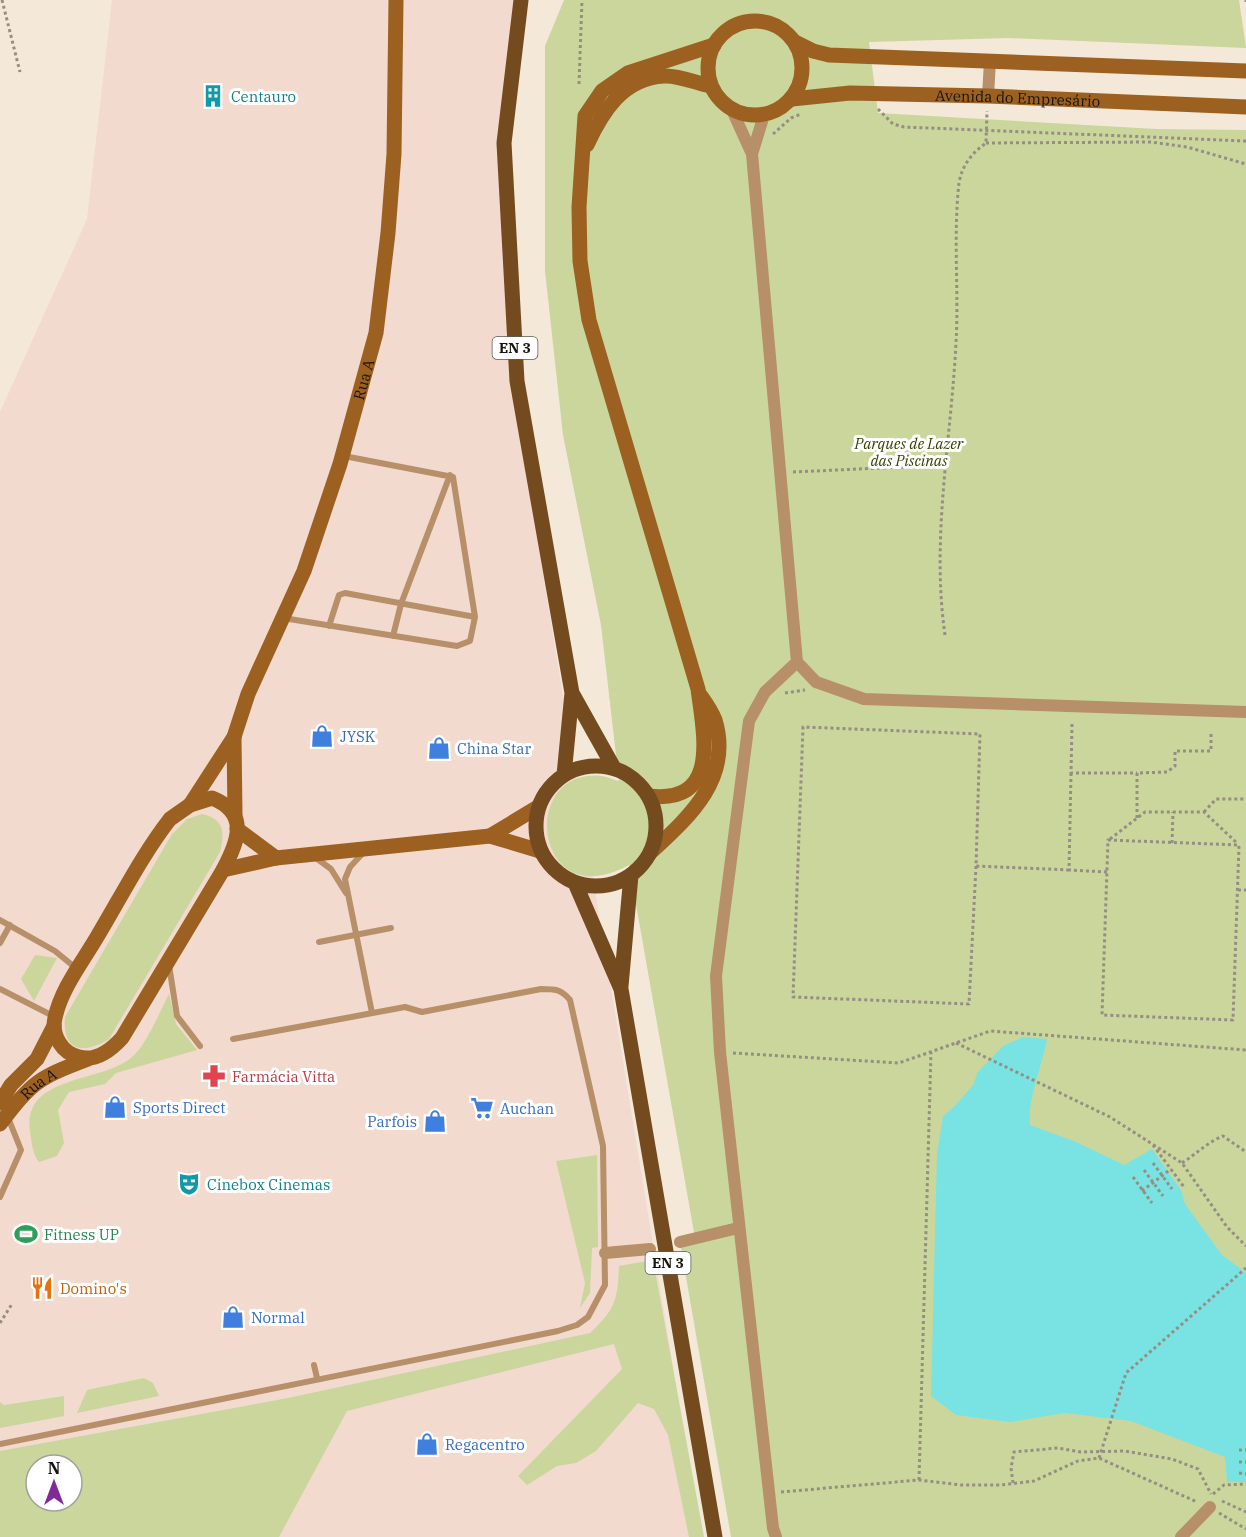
<svg xmlns="http://www.w3.org/2000/svg" width="1246" height="1537" viewBox="0 0 1246 1537" font-family="'IBM Plex Serif',serif">
  <rect width="100%" height="100%" fill="#f4e8d9"/>
  <path fill="#f2dacf" fill-rule="evenodd" d="M112,0H516L501,141L517,415L701,1537H0V412L87,219ZM36,1465H72V1501H36Z"/>
  <path fill="#cad69c" fill-rule="evenodd" d="M564,0H1239L1246,48L1008,38L869,42L878,113L1156,129L1246,130V1537H731L680,1242L695,1238L629,865C533,918 518,766 602,776C608,777 614,780 619,781L601,625L563,435L545,271V46Z
    M202,814C224,819 225,832 220,852L109,1039C83,1055 62,1051 65,1017L172,834L187,819Z
    M35,955L57,958L34,1001L21,979Z
    M169,994L176,1024L197,1050L116,1073L105,1084L69,1092L58,1110L64,1143L57,1156L39,1162C32,1154 32,1142 30,1132C22,1074 101,1084 132,1057C146,1046 160,1011 169,994Z
    M597,1155L598,1247L592,1248L590,1293L580,1308L585,1283L556,1161Z
    M653,1260L704,1537H689L668,1435L654,1409L638,1403L596,1451L576,1463L557,1466L527,1485L518,1476L622,1369L614,1344L347,1411L279,1537H0V1451L288,1398L590,1333C615,1310 618,1299 619,1266ZM36,1465H72V1501H36Z
    M144,1378L153,1383L159,1396L77,1413L87,1390Z
    M64,1396V1416L0,1428V1402L4,1405Z"/>
  <path fill="#78e3e2" d="M1023,1037L1047,1039C1042,1066 1027,1100 1030,1125L1076,1142L1124,1165L1152,1149L1181,1190L1185,1204L1222,1255L1246,1273V1482H1227L1225,1457L1131,1421L1065,1413L1010,1422L956,1415L931,1396L937,1154L943,1116L955,1106L974,1084L977,1073L1003,1046Z"/>
  <g fill="none" stroke-linecap="round" stroke-linejoin="round">
    <path stroke="#968e83" stroke-width="3" stroke-dasharray="3 3" stroke-linecap="butt" d="M2,0L20,72
      M1246,0V2
      M579,84L582,0
      M878,109L893,124L904,127L1246,141
      M773,134L791,118L801,114
      M986,143L1151,142L1187,147L1246,164
      M793,472L946,465
      M945,635C931,538 951,441 956,343C959,291 953,236 959,183C962,165 972,153 986,143L987,111
      M785,693L805,690
      M1072,724L1071,773H1137
      M1071,773L1069,870L1107,872
      M1204,812L1216,799H1246
      M1137,818V773L1167,772L1175,766V751H1211V731
      M1110,839L1145,812H1204L1238,844
      M1108,840L1239,845L1233,1020L1102,1015Z
      M1172,843L1173,812
      M976,866L969,1004L793,997L803,727L980,734L976,866L1069,870
      M1238,890H1246
      M956,1043L1110,1117L1182,1163L1227,1227L1246,1246
      M733,1053L899,1063L990,1031L1246,1050
      M1153,1145L1184,1187
      M1153,1163L1172,1189
      M1182,1163C1196,1154 1208,1142 1223,1136L1246,1152
      M1144,1170L1163,1196
      M1133,1177L1152,1203
      M1142,1191L1171,1169
      M0,1323L12,1304
      M1239,1450H1246
      M1099,1458L1126,1373L1246,1268
      M1239,1462H1246
      M1239,1473L1246,1474
      M919,1480L931,1052
      M1013,1483L1011,1468L1014,1452L1058,1448L1081,1452L1125,1451L1172,1459L1198,1469L1211,1494
      M781,1492L919,1480L961,1485H1001L1034,1481L1078,1461L1099,1458L1197,1502
      M1213,1494L1224,1485L1246,1484
      M1222,1501L1246,1512
      M1219,1513L1246,1529"/>
    <path stroke="#b78f69" stroke-width="6" d="M283,618L457,646L470,641L475,617L453,477L344,456
      M329,626L339,595L345,593L475,617
      M393,636L401,604L450,475
      M362,854L350,867L345,879L372,1013
      M316,858L331,869L346,893
      M0,920L55,951L77,969
      M319,942L391,928
      M0,943L10,925
      M169,965L177,1016L200,1046
      M0,989L55,1017
      M0,1197L21,1150L7,1115
      M314,1365L317,1378
      M0,1444L558,1331L577,1325L588,1317L605,1285L603,1146L570,1000C561,989 555,989 541,989L422,1012L405,1007L233,1039"/>
    <path stroke="#b78f69" stroke-width="12" d="M988,96L990,61
      M732,110L752,154L797,662L765,692L749,721L716,976L720,1052L773,1528L776,1537
      M752,154L764,115
      M797,662L816,682L864,699L1246,712
      M680,1242L738,1228
      M605,1253L650,1249
      M1181,1537L1210,1507"/>
    <g stroke="#9c6121" stroke-width="15">
      <circle cx="755" cy="68" r="47"/>
      <path d="M795,42L813,51L829,55L1246,71"/>
      <path id="s1" d="M792,99L850,93L988,96L1246,107"/>
      <path d="M587,145C602,112 623,78 664,76C678,75 696,83 710,86"/>
      <path d="M234,737L235,815"/>
      <path d="M649,796C720,804 704,736 698,689L589,320L580,261L579,207L585,116L602,91L628,73L714,45"/>
      <path d="M212,798C250,813 238,842 223,870L122,1038C111,1050 96,1062 79,1057C62,1053 51,1035 55,1018C61,989 83,961 97,937C121,897 142,855 170,819L190,805Z"/>
      <path id="s2" d="M190,805L234,737L248,694L304,571L340,464L376,333L388,233L394,154L396,0"/>
      <path d="M237,829L276,858"/>
      <path d="M490,836L538,807"/>
      <path d="M650,853C688,818 733,779 715,720C712,712 706,703 701,696"/>
      <path d="M223,870L276,858L490,836L540,851"/>
      <path d="M0,1103L11,1085L37,1059L54,1026"/>
      <path id="s3" d="M0,1124C33,1081 38,1078 88,1059"/>
    </g>
    <path stroke="#744a1f" stroke-width="15" d="M521,0L504,143L517,381L572,693L564,775
      M572,693L614,768
      M536 826a60 60 0 1 1 120 0a60 60 0 1 1-120 0Z
      M575,883L621,989L715,1537
      M621,986L631,875"/>
  </g>
  <defs>
    <g id="building-bare" transform="scale(1.8)"><path d="M-4-6H4V6H1V3H-1V6H-4ZM-2.5-4.3h1.7v1.8h-1.7ZM.8-4.3h1.7v1.8H.8ZM-2.5-1h1.7V.8h-1.7ZM.8-1h1.7V.8H.8Z" fill="#0f9aa8" stroke="#fff" stroke-width="2.5" paint-order="stroke"/></g>
    <g id="shop-bare" transform="scale(1.8)"><path d="M-5-2.5h2.3a2.7 3.5 0 0 1 5.4 0H5L5.5 6h-11ZM-1.5-2.5h3a1.5 2.3 0 0 0-3 0Z" fill="#3f7fe0" stroke="#fff" stroke-width="2.5" paint-order="stroke"/></g>
    <g id="pharmacy-bare" transform="scale(1.8)"><path d="M-2-6h4v4h4v4h-4v4h-4v-4h-4v-4h4Z" fill="#e0444e" stroke="#fff" stroke-width="2.5" paint-order="stroke"/></g>
    <g id="supermarket-bare" transform="scale(1.8)"><path d="M-6-5.5h2.5l.6 2H6L4.5 2H-2.5L-4.4-4H-6ZM-1.5 3.2a1.3 1.3 0 1 0 .1 0ZM3 3.2a1.3 1.3 0 1 0 .1 0Z" fill="#3f7fe0" stroke="#fff" stroke-width="2.5" paint-order="stroke"/></g>
    <g id="theatre-bare" transform="scale(1.8)"><path d="M-5-5.5Q0-4 5-5.5V0Q5 5 0 6Q-5 5-5 0ZM-3.3-2.5H-1v1.5H-3.3ZM1-2.5H3.3v1.5H1ZM-2.8 1Q0 5.5 2.8 1Z" fill="#0f9aa8" stroke="#fff" stroke-width="2.5" paint-order="stroke"/></g>
    <g id="stadium-bare" transform="scale(1.8)"><path d="M0-5a6.5 5 0 1 0 0 10a6.5 5 0 1 0 0-10ZM-3.5-1.8h7v3.6h-7Z" fill="#2e9e5b" stroke="#fff" stroke-width="2.5" paint-order="stroke"/></g>
    <g id="restaurant-bare" transform="scale(1.8)"><path d="M-5-6h1v4h1v-4h1v4h1v-4h1v5L-1.5 .5V6h-2V.5L-5-1ZM5-6V6H3V1.5H1.5Q1.5-4 5-6Z" fill="#e8710a" stroke="#fff" stroke-width="2.5" paint-order="stroke"/></g>
  </defs>
  <g fill-rule="evenodd">
    <use href="#building-bare" x="213" y="96"/>
    <use href="#shop-bare" x="322" y="736"/>
    <use href="#shop-bare" x="439" y="748"/>
    <use href="#pharmacy-bare" x="214" y="1076"/>
    <use href="#shop-bare" x="115" y="1107"/>
    <use href="#supermarket-bare" x="482" y="1108"/>
    <use href="#shop-bare" x="435" y="1121"/>
    <use href="#theatre-bare" x="189" y="1184"/>
    <use href="#stadium-bare" x="26" y="1234"/>
    <use href="#restaurant-bare" x="42" y="1288"/>
    <use href="#shop-bare" x="233" y="1317"/>
    <use href="#shop-bare" x="427" y="1444"/>
  </g>
  <g text-anchor="middle" dominant-baseline="central" stroke-width="6" stroke-linejoin="round" paint-order="stroke">
    <g fill="#fff" stroke="#5d5a57" stroke-width="1.5">
      <rect x="492.5" y="337" width="45" height="22" rx="4.5"/>
      <rect x="645.5" y="1252" width="45" height="22" rx="4.5"/>
    </g>
    <g font-size="14" font-weight="bold" fill="#18140f">
      <text x="515" y="348">EN 3</text>
      <text x="668" y="1263">EN 3</text>
    </g>
    <g font-size="15" fill="#0d838f" stroke="#fff" text-anchor="start">
      <text x="231" y="96">Centauro</text>
      <text x="207" y="1184">Cinebox Cinemas</text>
    </g>
    <g font-size="15" fill="#18140f" stroke="#fff">
      <text stroke="none"><textPath href="#s1" startOffset="226">Avenida do Empresário</textPath></text>
      <text stroke="none"><textPath href="#s2" startOffset="462">Rua A</textPath></text>
      <text stroke="none"><textPath href="#s3" startOffset="56">Rua A</textPath></text>
    </g>
    <g font-size="15" font-style="italic" fill="#363e03" stroke="#fff">
      <text x="909" y="443">Parques de Lazer<tspan x="909" dy="17">das Piscinas</tspan></text>
    </g>
    <g font-size="15" fill="#366cbe" stroke="#fff" text-anchor="start">
      <text x="340" y="736">JYSK</text>
      <text x="457" y="748">China Star</text>
      <text x="133" y="1107">Sports Direct</text>
      <text x="500" y="1108">Auchan</text>
      <text x="417" y="1121" text-anchor="end">Parfois</text>
      <text x="251" y="1317">Normal</text>
      <text x="445" y="1444">Regacentro</text>
    </g>
    <g font-size="15" fill="#be3a42" stroke="#fff" text-anchor="start">
      <text x="232" y="1076">Farmácia Vitta</text>
    </g>
    <g font-size="15" fill="#27864d" stroke="#fff" text-anchor="start">
      <text x="44" y="1234">Fitness UP</text>
    </g>
    <g font-size="15" fill="#c56008" stroke="#fff" text-anchor="start">
      <text x="60" y="1288">Domino's</text>
    </g>
  </g>
  <g transform="translate(54 1483)"><circle r="28" fill="#ffffff" stroke="#a3a19f" stroke-width="1.5"/>
  <path d="M0-4.5L10 22L0 15L-10 22Z" fill="#802a98"/>
  <text y="-9" font-size="16" font-weight="bold" text-anchor="middle" fill="#18140f">N</text>
  </g>
</svg>
